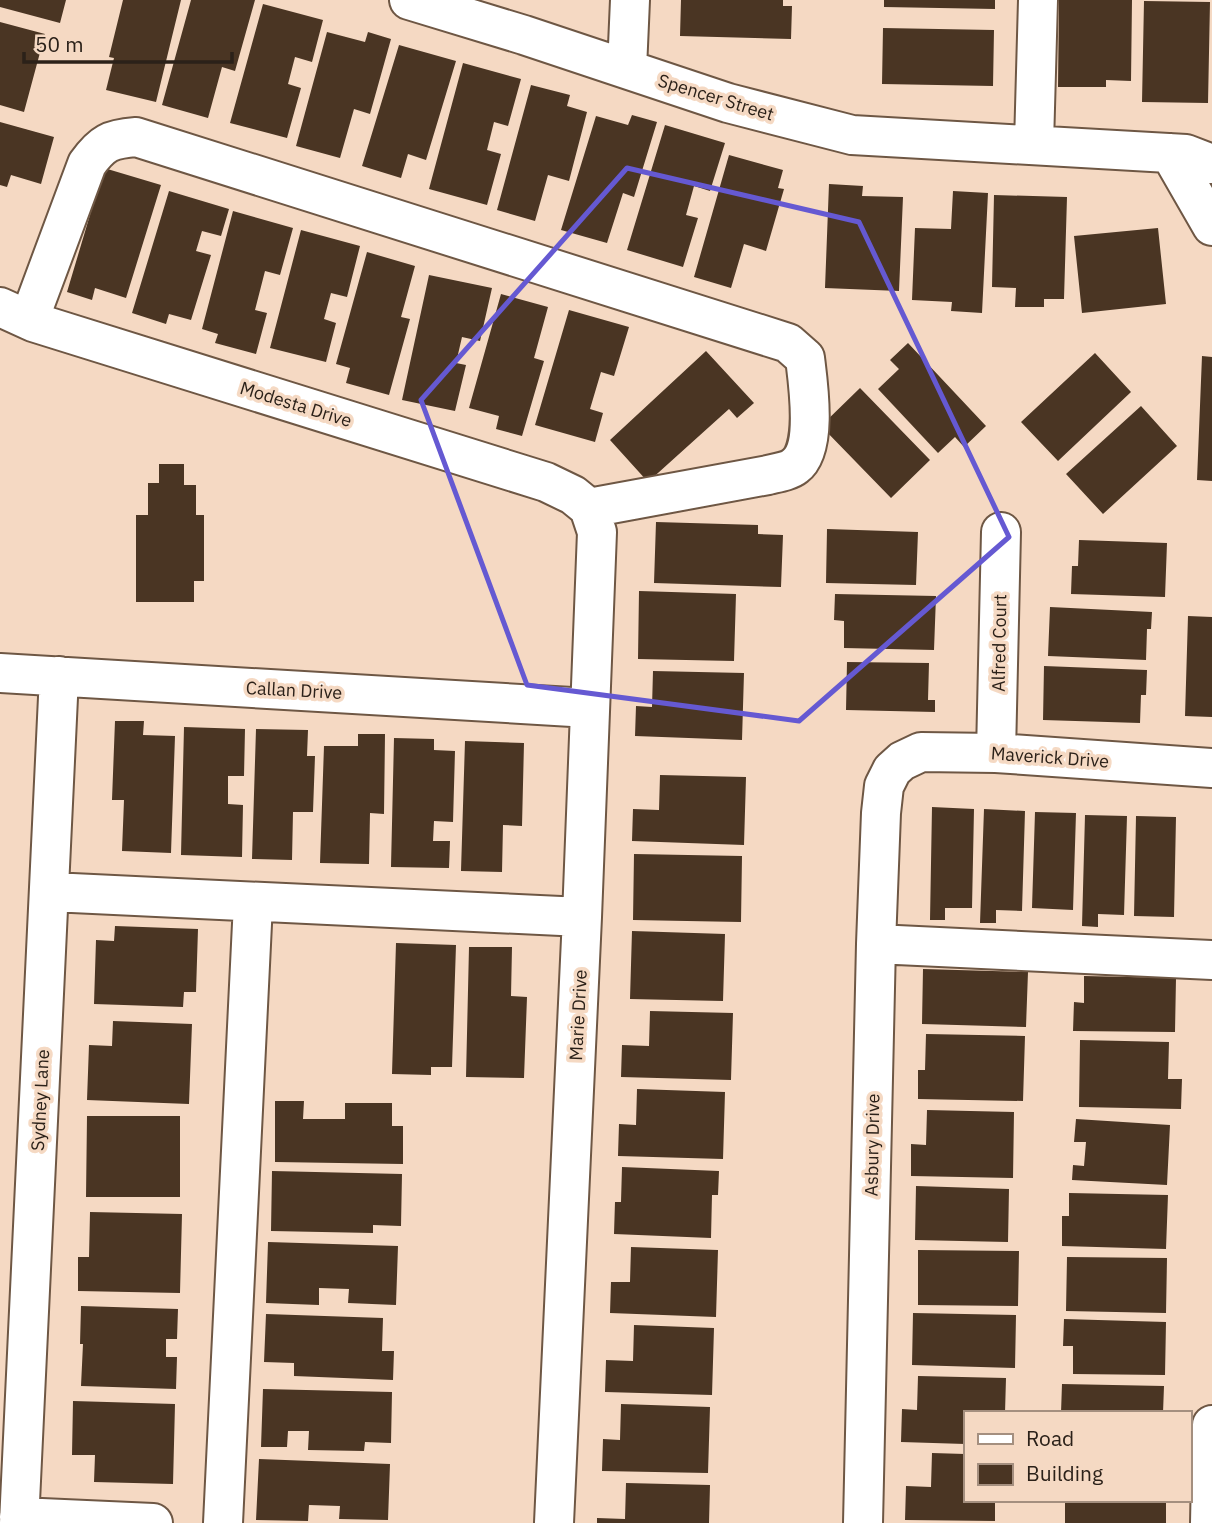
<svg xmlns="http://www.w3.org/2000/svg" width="1212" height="1523" viewBox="0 0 1212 1523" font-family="'IBM Plex Sans',sans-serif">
  <rect width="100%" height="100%" fill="#f5d9c3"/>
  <path fill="#4a3523" d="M0,0H66L60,23L0,7Z
    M123,0H181L156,102L106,90L114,58L109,57Z
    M191,0H255L235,71L222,67L208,118L162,105Z
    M681,0H783V6H792L791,39L680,36Z
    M884,0H995V9L884,7Z
    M1059,0H1132L1131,81L1106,80V87H1058Z
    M1144,1L1210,2L1208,103L1142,102Z
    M263,4L323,20L312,62L295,57L288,84L301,88L287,138L230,123Z
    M0,22L45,34L24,112L0,105Z
    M883,28L994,30L993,86L882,84Z
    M327,32L365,42L368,32L391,39L370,114L354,109L340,158L296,146Z
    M399,45L456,61L426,160L408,154L401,178L362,166Z
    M463,63L521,79L508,126L494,122L487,150L501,154L487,205L429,189Z
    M531,85L570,95L567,106L587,112L569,181L548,175L535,221L497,210Z
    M632,115L657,122L634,197L623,193L607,243L561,230L596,116L628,125Z
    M0,122L54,137L41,184L11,175L7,187L0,185Z
    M665,125L725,143L710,191L694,186L686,215L698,218L683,267L627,250Z
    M729,155L783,170L778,188L784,189L766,251L744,244L731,288L694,277Z
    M104,168L161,185L126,298L95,288L92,300L67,292Z
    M829,184L863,186L862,196L903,197L899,291L825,288Z
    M169,191L229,209L221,236L202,231L196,251L211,255L191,320L169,314L166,324L132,313Z
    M953,191L988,193L982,313L951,311L952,302L912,300L915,228L951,229Z
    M994,195L1067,197L1064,299H1044V307H1015L1016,288L992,287Z
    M233,211L293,228L280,275L265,271L255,310L267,313L256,354L215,343L218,334L202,329Z
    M1158,228L1166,304L1082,313L1074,236Z
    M301,230L360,246L347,297L331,293L324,319L336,323L326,362L270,348Z
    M367,252L415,266L401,317L410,319L389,395L346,383L350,368L336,364Z
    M429,275L492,288L480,341L462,337L456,363L466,365L455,411L402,400Z
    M501,294L548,307L534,358L544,361L522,436L496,429L499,416L469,408Z
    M569,310L629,327L614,376L601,372L590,409L603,413L595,442L535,425Z
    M908,343L986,426L964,447L955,437L938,453L878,389L899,369L890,360Z
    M706,351L754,403L737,418L729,409L648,482L610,440Z
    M1095,353L1131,392L1058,461L1021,422Z
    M1202,356L1212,357V481L1197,480Z
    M860,388L930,460L891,498L821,426Z
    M1141,406L1177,446L1103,514L1066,474Z
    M159,464H184V485H196V515H204V581H194V602H136V515H148V483H159Z
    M656,522L758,525V534L783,535L781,587L654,583Z
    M827,529L918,532L916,585L826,583Z
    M1079,540L1167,543L1165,597L1071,594L1072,566H1078Z
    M639,591L736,594L734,661L638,659Z
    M835,594L936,596L934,650L844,648V621L834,620Z
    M1050,607L1152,612L1151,629H1147L1146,660L1048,656Z
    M1188,616L1212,617V717L1185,716Z
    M847,662L929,663L928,700H935V712L846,710Z
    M1044,666L1147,670L1146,695H1141L1140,723L1043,720Z
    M653,671L744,673L742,740L635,736L636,706L652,707Z
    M115,721H144L143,735L175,736L171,853L122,851L124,800H112Z
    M184,727L245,729L244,776H228V804L243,805L242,857L181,855Z
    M256,729L308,730L307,756H315L313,812H293L292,860L252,859Z
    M358,734H385L384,814L370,813L369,864L320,863L324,746H358Z
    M394,738L434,739V750L455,751L453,822L434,821L433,841H450L449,868L391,867Z
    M465,741L524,743L522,826L503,825L502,872L461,871Z
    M660,775L746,777L744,845L632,841L633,809L659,810Z
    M932,807L974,809L972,908H945V920H930Z
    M984,809L1025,811L1022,911L996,910V923H980Z
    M1035,812L1076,813L1073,910L1032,908Z
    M1085,815L1127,816L1124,915L1098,914V927L1082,926Z
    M1136,816L1176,817L1174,917L1134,916Z
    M634,854L742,856L741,922L633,920Z
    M115,926L198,929L196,992H184L183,1007L94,1004L96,940L114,941Z
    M632,931L725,934L723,1001L630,999Z
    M396,943L456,945L452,1067H431V1075L392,1074Z
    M469,947H512L511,996L527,997L524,1078L466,1077Z
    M923,969L1028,972L1026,1027L922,1024Z
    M1084,976L1176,978L1175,1032L1073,1031L1074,1002L1084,1003Z
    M650,1011L733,1013L731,1080L621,1077L622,1045L649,1046Z
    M113,1021L192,1024L189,1104L87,1100L89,1045L112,1046Z
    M926,1034L1025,1036L1023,1101L918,1099V1070H925Z
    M1080,1040L1169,1042L1168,1079H1182L1181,1109L1079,1107Z
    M637,1089L725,1092L723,1159L618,1156L619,1124L636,1125Z
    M275,1101H304L303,1119H345V1103H392V1126H403V1164L275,1162Z
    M927,1110L1014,1112L1013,1178L911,1176V1144L926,1145Z
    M87,1116H180V1197H86Z
    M1076,1119L1170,1125L1167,1185L1072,1180L1073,1165L1084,1166L1086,1142H1074Z
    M622,1167L719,1171L718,1195H712L711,1238L614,1234L615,1202H621Z
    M272,1171L402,1174L401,1226L373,1225V1233L271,1231Z
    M916,1186L1009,1189L1008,1242L915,1240Z
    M1069,1193L1168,1195L1166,1249L1062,1246V1216H1069Z
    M90,1212L182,1214L180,1293L78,1291V1257H89Z
    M268,1242L398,1246L396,1305L348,1303L349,1289L319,1288V1305L266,1303Z
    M631,1247L718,1250L716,1317L610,1313L611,1282H630Z
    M918,1250L1019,1251L1018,1306L918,1305Z
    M1067,1257L1167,1258L1166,1313L1066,1311Z
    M81,1306L178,1309L177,1339H166V1357H177L176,1389L81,1386L83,1344H80Z
    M913,1313L1016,1315L1015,1368L912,1365Z
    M266,1314L383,1318L382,1351H394L393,1380L294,1376V1363L264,1362Z
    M1064,1319L1166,1322L1165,1375L1073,1374V1346H1063Z
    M634,1325L714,1328L712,1395L605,1392L606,1360L633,1361Z
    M918,1376L1006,1378L1005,1413H965V1444L901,1442L902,1409L917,1410Z
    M1062,1384L1164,1386L1163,1413H1061Z
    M263,1389L392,1392L391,1443L365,1442L364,1451L308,1450L309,1431H288L287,1447H261Z
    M73,1401L175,1404L173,1484L94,1482L95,1455H72Z
    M621,1404L710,1407L708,1473L602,1471L603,1439L620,1440Z
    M932,1453L965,1454V1500H995V1521L905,1520L906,1486L931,1487Z
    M259,1459L390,1464L388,1520L339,1519L340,1506L309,1505L308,1521L256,1520Z
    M626,1483L710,1485L709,1523H597V1518L625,1519Z
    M1065,1500H1166V1523H1065Z"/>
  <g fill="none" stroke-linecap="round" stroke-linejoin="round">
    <g stroke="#6e5744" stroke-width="42">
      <path id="minor" d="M409,0L524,35L728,103L852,135L1186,154L1212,164
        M627,69L630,0
        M1034,144L1038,0
        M1170,153L1212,226
        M0,307L33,322L546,482L573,495L589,508
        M29,320L87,164C102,143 110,139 136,137L788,343L805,358C808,383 818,449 795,466C789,471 776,473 768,475L589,508
        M0,673L589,708
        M996,753L1001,532
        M51,892L582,917
        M876,944L1212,960
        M19,1517L153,1523
        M19,1523L59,676
        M223,1523L253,903
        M554,1523L582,917L597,532L589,508
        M863,1523L876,944L881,813L884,786L892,770L902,761L921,752L996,753L1212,768
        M1210,1523L1212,1425"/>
    </g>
    <use href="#minor" stroke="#fff" stroke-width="38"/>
  </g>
  <path fill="none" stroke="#6559d2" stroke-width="5" stroke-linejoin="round" d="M627,168L859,222L1009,537L799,721L527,685L421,400Z"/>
  <g text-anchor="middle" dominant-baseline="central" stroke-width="7" stroke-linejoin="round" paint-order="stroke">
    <g font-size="18" fill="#2b2119" stroke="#f5d9c3">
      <text transform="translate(716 97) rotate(17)">Spencer Street</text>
      <text transform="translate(296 404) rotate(17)">Modesta Drive</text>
      <text transform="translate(999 643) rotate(-89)">Alfred Court</text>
      <text transform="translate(294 690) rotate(3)">Callan Drive</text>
      <text transform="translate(1050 757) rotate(4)">Maverick Drive</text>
      <text transform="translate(578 1015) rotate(-87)">Marie Drive</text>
      <text transform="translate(40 1100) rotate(-87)">Sydney Lane</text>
      <text transform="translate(872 1145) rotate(-89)">Asbury Drive</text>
    </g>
  </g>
  <rect x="964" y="1411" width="228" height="91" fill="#f5d9c3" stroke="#a48f7f" stroke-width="2"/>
  <rect x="978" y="1434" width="35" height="10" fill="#ffffff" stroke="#a48f7f" stroke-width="2"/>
  <text x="1026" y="1446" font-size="21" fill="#2b2119">Road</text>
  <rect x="978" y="1464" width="35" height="21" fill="#4a3523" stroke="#a48f7f" stroke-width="2"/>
  <text x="1026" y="1481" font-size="21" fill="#2b2119">Building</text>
  <path d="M24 52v10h208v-10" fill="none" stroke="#2b2119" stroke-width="3.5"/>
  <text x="35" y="52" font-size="21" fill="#2b2119" stroke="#f5d9c3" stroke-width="5" paint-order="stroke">50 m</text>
</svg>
